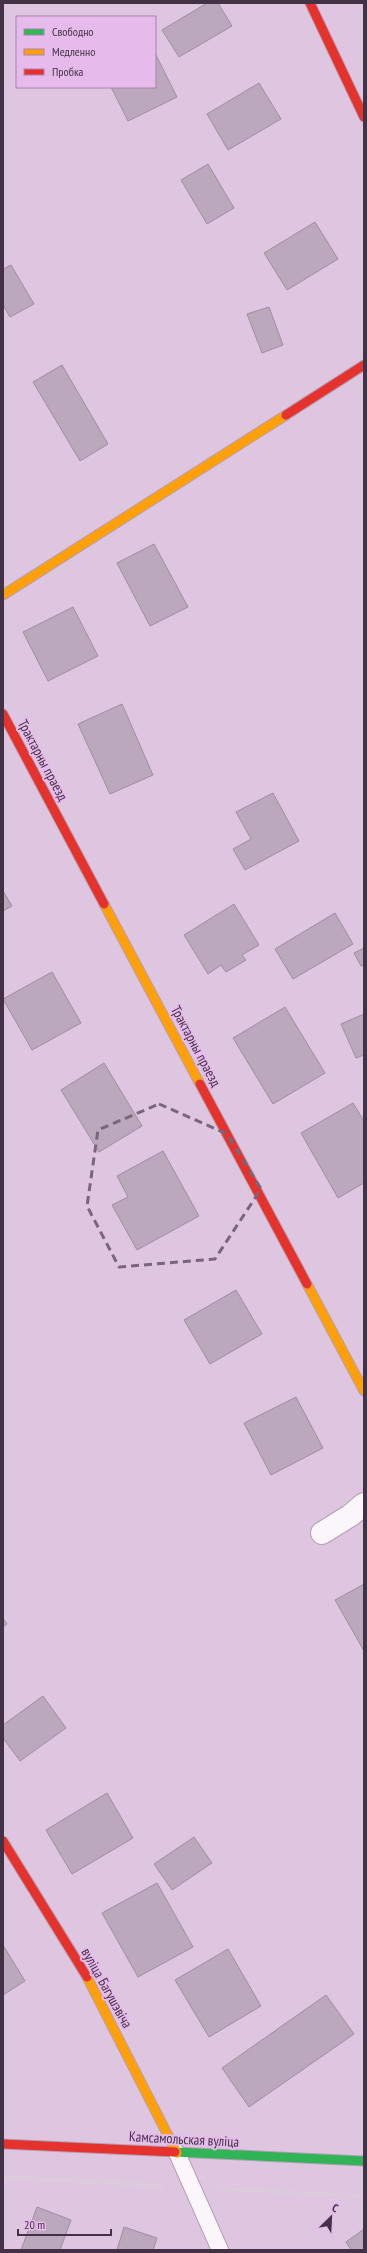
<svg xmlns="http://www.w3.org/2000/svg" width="367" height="2253" viewBox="0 0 367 2253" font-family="'PT Sans Narrow',sans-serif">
  <rect width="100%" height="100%" fill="#dec6e0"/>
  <path fill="#bba8bc" stroke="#9f8da0" d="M207,3H218L232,26L179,57L162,30Z
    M155,53L177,97L128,121L111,87H155Z
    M259,83L281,119L228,150L207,114Z
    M208,164L234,208L207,224L181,180Z
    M315,222L338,259L287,290L264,253Z
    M11,265L34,304L10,317L3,305V269Z
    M269,307L283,345L262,353L247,314Z
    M62,365L108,444L80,461L33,382Z
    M154,544L188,607L150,626L117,563Z
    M73,607L98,656L48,681L23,632Z
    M122,704L153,775L110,794L78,724Z
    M273,793L299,841L245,870L233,849L251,839L236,812Z
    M3,891L12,906L3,911Z
    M234,904L259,945L242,955L246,960L226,972L221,965L208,974L184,935Z
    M335,913L353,944L293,979L275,949Z
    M364,948V965L361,966L354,953Z
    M52,972L81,1023L32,1050L3,999Z
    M285,1007L325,1073L273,1104L233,1038Z
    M364,1014V1055L356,1058L341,1024Z
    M104,1063L142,1126L99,1152L61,1090Z
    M353,1103L364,1121V1183L338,1198L301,1133Z
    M163,1151L199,1216L137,1250L112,1205L128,1197L117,1176Z
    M236,1290L262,1334L210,1364L184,1320Z
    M296,1397L323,1448L271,1475L244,1423Z
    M364,1584V1651L335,1600Z
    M3,1618L7,1624L3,1627Z
    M43,1696L66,1728L20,1761L3,1738V1725Z
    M107,1793L133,1838L72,1874L46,1830Z
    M194,1837L212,1863L172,1890L154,1864Z
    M157,1883L193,1947L138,1977L102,1913Z
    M3,1945L25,1981L3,1995Z
    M228,1949L261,2006L209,2037L175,1980Z
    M326,1995L354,2034L249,2107L222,2068Z
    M37,2207L71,2220L60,2250H21Z
    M124,2227L157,2238L153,2250H117Z
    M364,2229V2250H351L346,2242Z"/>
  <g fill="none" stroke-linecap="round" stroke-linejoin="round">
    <g stroke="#b3a0b4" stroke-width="18">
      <path id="lane" d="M177,2153L220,2250"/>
    </g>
    <g stroke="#b3a0b4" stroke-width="24">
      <path id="street" d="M322,1533L351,1515L364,1504"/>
    </g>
    <g stroke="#b3a0b4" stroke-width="11">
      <path id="fast" d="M175,2152L364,2161"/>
    </g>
    <g stroke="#b3a0b4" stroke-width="11">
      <path id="slow" d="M3,595L286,415
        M104,904L200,1084
        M307,1284L364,1391
        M87,1977L177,2153"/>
    </g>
    <g stroke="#b3a0b4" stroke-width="11">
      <path id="jam" d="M310,3L364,117
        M286,415L364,365
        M3,714L104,904
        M200,1084L307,1284
        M3,1841L87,1977
        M3,2144L175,2152"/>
    </g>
    <path stroke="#d7d0d8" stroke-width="2.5" stroke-dasharray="4 2" stroke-linecap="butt" d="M3,2177L164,2186
      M219,2189L364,2196"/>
    <use href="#lane" stroke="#faf6fa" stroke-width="16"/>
    <use href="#street" stroke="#faf6fa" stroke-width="22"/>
    <use href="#fast" stroke="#30b455" stroke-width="9"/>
    <use href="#slow" stroke="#ff9f0a" stroke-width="9"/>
    <use href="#jam" stroke="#e5322d" stroke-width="9"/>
  </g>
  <path fill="none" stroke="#79667b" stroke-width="3" stroke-dasharray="8 5" stroke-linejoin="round" d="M159,1104L227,1134L261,1189L215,1259L119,1267L87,1206L98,1130Z"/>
  <g text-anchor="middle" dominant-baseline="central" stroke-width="4" stroke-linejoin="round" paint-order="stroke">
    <g font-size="14" fill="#433245" stroke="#e6bbeb">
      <text transform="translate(43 760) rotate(62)">Трактарны праезд</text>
      <text transform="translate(196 1046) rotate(62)">Трактарны праезд</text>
      <text transform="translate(107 1988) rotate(61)">вуліца Багушэвіча</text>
      <text transform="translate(184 2139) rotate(3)">Камсамольская вуліца</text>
    </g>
  </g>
  <rect width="367" height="2253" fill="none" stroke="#433245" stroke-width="8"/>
  <rect x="16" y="16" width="140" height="72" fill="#e6bbeb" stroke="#a584a9"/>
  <rect x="24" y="29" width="20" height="6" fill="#30b455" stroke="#a584a9"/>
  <text x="52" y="36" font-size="12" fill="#433245">Свободно</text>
  <rect x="24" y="49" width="20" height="6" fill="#ff9f0a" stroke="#a584a9"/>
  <text x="52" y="56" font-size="12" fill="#433245">Медленно</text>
  <rect x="24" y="69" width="20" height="6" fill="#e5322d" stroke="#a584a9"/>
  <text x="52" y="76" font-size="12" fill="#433245">Пробка</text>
  <g transform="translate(331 2217) rotate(24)" stroke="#e6bbeb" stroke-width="3" paint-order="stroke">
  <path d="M0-3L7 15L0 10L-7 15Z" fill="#433245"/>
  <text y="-6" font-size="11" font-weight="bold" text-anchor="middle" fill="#433245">С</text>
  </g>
  <path d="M18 2229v6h93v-6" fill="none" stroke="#433245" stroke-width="2"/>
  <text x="24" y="2229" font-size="12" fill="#433245" stroke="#e6bbeb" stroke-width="3" paint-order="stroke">20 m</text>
</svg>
